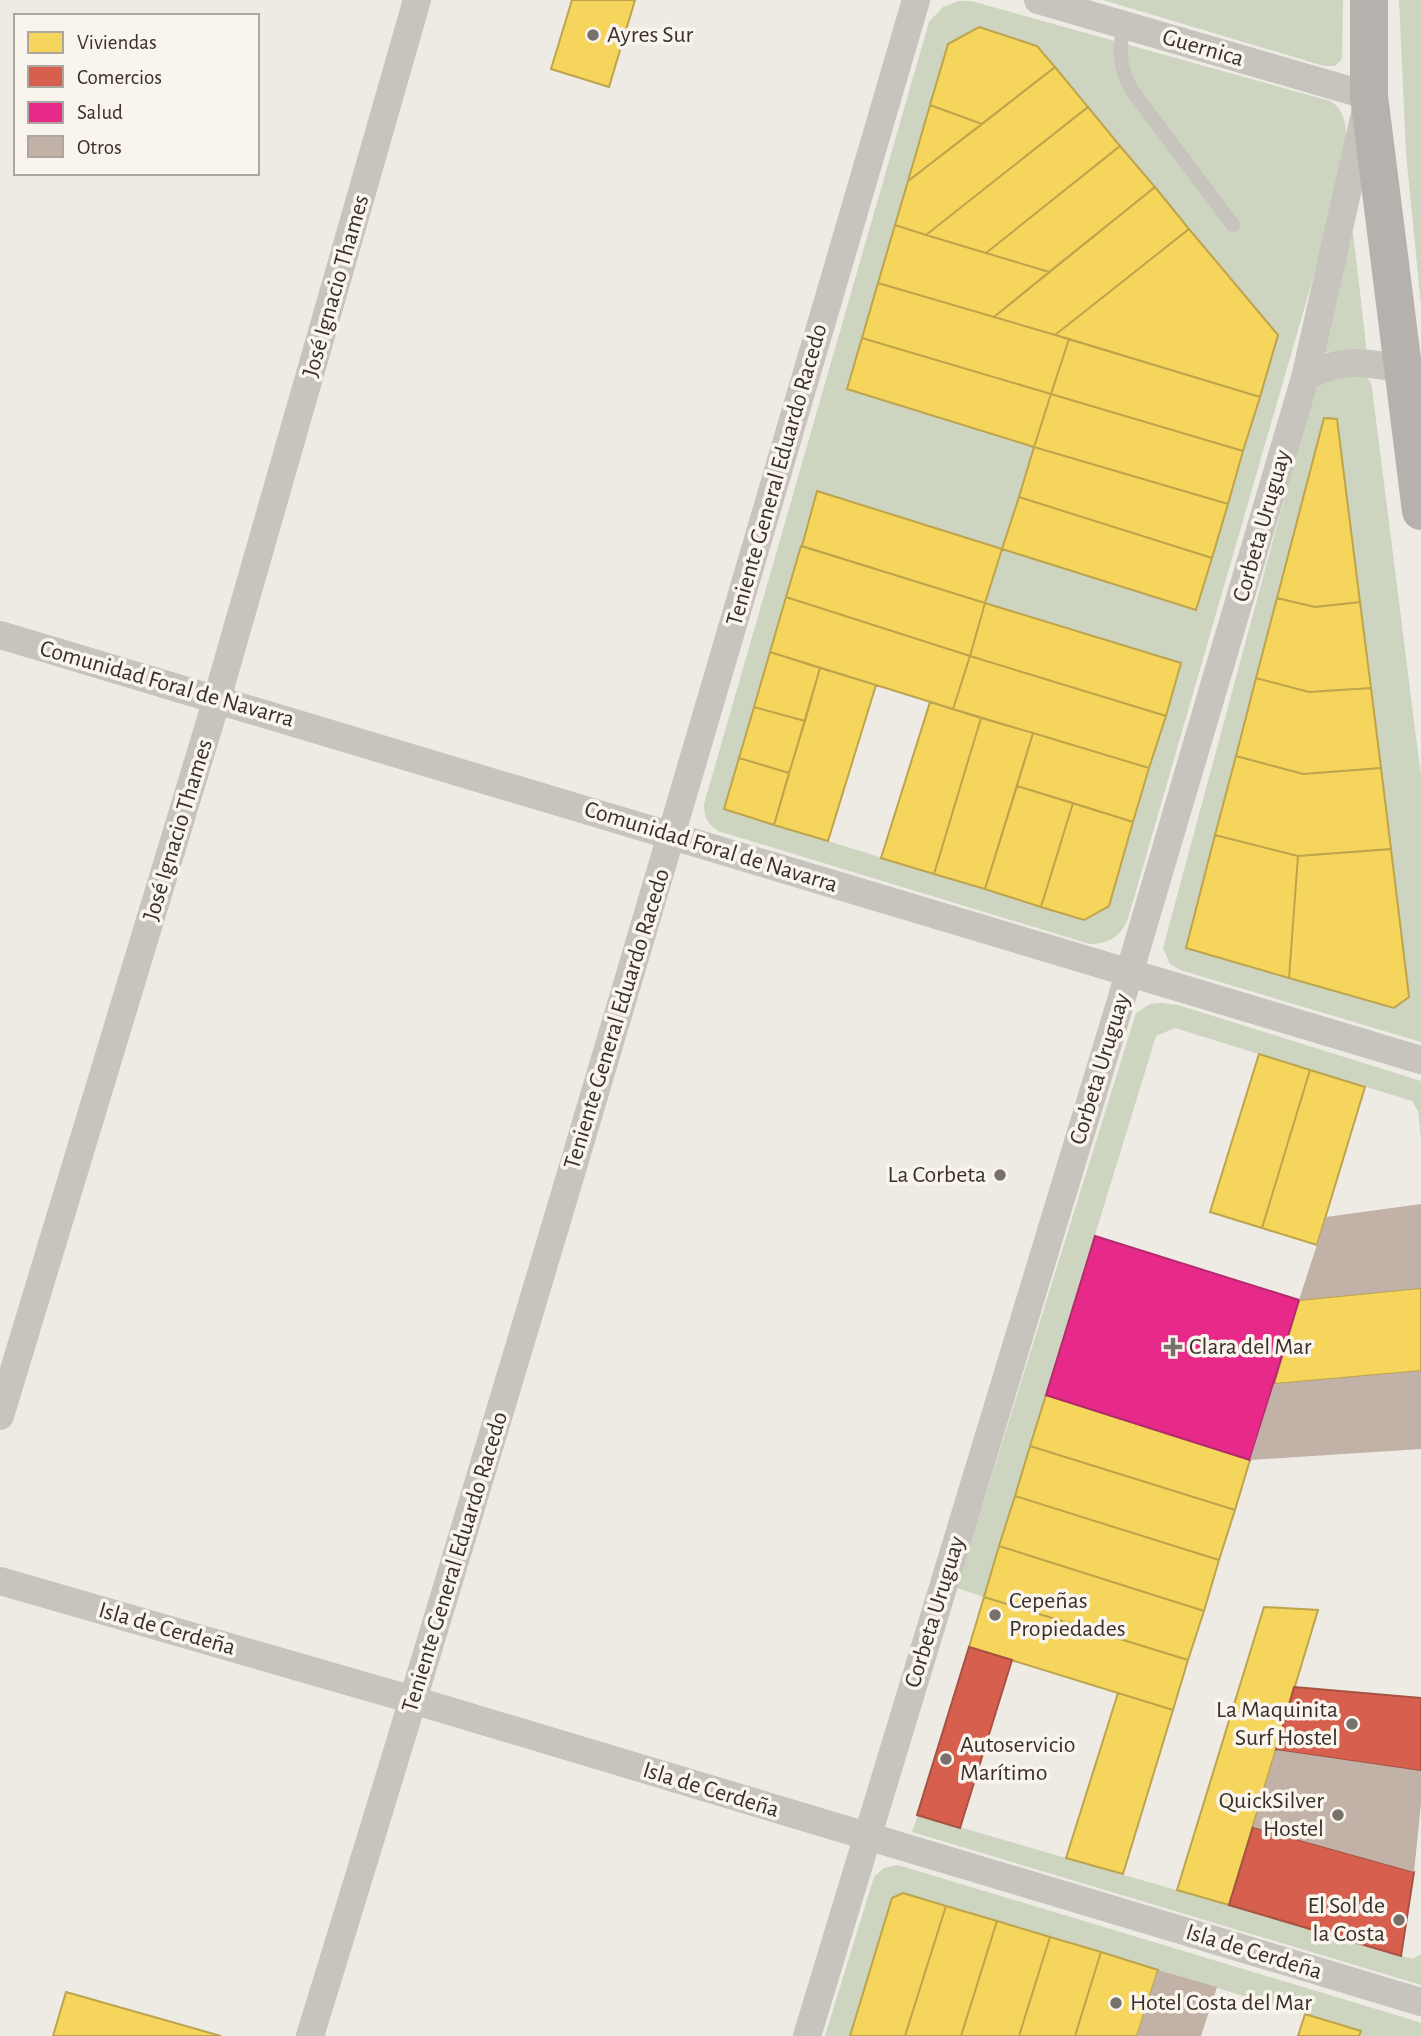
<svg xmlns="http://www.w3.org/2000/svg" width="1421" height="2036" viewBox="0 0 1421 2036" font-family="'Alegreya Sans',sans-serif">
  <rect width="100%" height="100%" fill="#eeebe4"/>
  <path fill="#cdd4bf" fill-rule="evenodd" d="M1103,0H1343L1342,59L1335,66H1324Z
    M1399,0H1421V305L1406,153Z
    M958,1H971L1330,101C1361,117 1339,182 1333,209L1129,915C1123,934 1111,944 1090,944L718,831C707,824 704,816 704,804L929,22L943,7ZM979,27L1037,46L1278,335L1197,610L1003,549L1034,447L847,389L948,44ZM817,492L1002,549L985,603L1181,663L1109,906L1084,920L724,809Z
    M1353,232L1367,353L1351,349L1322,353L1350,233Z
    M1365,376L1370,381L1372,388L1421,776V1042L1180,970L1170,964L1163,948L1313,392L1326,378ZM1324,418L1337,420L1409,997L1394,1008L1186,948Z
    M1161,1003L1178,1005L1421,1081V1139L1418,1111L1412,1101L1175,1028L1156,1036L984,1597L957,1588L1136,1013L1150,1004Z
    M918,1815L1413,1959L1421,1954V1985L912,1832Z
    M898,1865L1419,2022L1421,2023V2036H1359L1360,2031L903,1893L892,1898L850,2036H825L874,1877L884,1868Z"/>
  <path fill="#f6d55c" stroke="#bda44d" stroke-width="2" d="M572,0H635L609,87L551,69Z
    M979,27L1037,46L1055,67L982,124L930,105L948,44Z
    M1055,67L1088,107L926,235L895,225L908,181Z
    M930,105L982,124L908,181Z
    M1088,107L1120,146L986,253L926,235Z
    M1120,146L1155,187L1049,272L986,253Z
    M1155,187L1189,229L1055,335L994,317Z
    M895,225L926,235L1049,272L994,317L878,283Z
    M1189,229L1278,335L1260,397L1055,335Z
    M878,283L1069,339L1051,394L862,338Z
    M862,338L1051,394L1034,447L847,389Z
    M1069,339L1260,397L1243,451L1051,394Z
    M1051,394L1243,451L1228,504L1034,447Z
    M1324,418L1337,419L1360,602L1315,607L1277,598Z
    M1034,447L1228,504L1212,558L1019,497Z
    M817,491L1002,549L985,603L802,546Z
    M1019,497L1212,558L1196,610L1002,549Z
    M801,546L985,603L970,656L786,597Z
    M786,597L970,656L953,709L770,652Z
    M1277,598L1315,607L1360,602L1371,688L1309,692L1256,678Z
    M985,603L1181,663L1166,716L970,656Z
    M770,652L820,668L805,721L754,707Z
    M970,656L1166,716L1149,768L953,709Z
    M820,668L876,685L828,841L774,825Z
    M1256,678L1309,692L1371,688L1381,768L1303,774L1236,756Z
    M930,702L981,718L934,874L881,858Z
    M754,707L805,721L789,773L739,758Z
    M981,718L1033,733L985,889L934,874Z
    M1033,733L1149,768L1133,822L1017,786Z
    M1236,756L1303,774L1381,768L1391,849L1298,856L1215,835Z
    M739,758L789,773L774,825L724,809Z
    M1017,786L1073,803L1041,907L985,889Z
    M1073,803L1133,822L1109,906L1084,920L1041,907Z
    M1215,835L1298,856L1289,978L1186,948Z
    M1391,849L1409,997L1394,1008L1289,978L1298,856Z
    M1259,1054L1310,1070L1262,1228L1210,1212Z
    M1310,1070L1365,1087L1317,1245L1262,1228Z
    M1421,1288V1371L1274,1384L1299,1300Z
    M1046,1395L1250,1460L1235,1510L1030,1446Z
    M1030,1446L1235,1510L1219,1560L1015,1496Z
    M1015,1496L1219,1560L1204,1611L999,1546Z
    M999,1546L1204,1611L1188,1660L984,1597Z
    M984,1597L1188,1660L1173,1710L969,1647Z
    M1264,1607L1318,1610L1229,1905L1177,1890Z
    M1118,1693L1173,1710L1123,1874L1066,1858Z
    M903,1893L946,1906L905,2036H850L892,1898Z
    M946,1906L997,1921L961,2036H905Z
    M997,1921L1050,1937L1019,2036H961Z
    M1050,1937L1101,1952L1075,2036H1019Z
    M1101,1952L1158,1970L1137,2036H1075Z
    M66,1992L221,2036H53Z
    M1305,2014L1361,2031L1359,2036H1298Z"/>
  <path fill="#d6604d" stroke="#a75242" stroke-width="2" d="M969,1647L1012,1660L960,1828L917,1815Z
    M1294,1687L1421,1698V1771L1276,1750Z
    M1253,1827L1414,1872L1401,1956L1229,1905Z"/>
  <path fill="#e7298a" stroke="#b32b6d" stroke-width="2" d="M1095,1236L1299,1300L1250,1460L1046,1395Z"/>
  <path fill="#c1b1a6" d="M1421,1204V1288L1299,1300L1326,1217Z
    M1421,1371V1449L1250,1460L1274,1384Z
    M1276,1750L1421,1771V1804L1414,1872L1253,1827Z
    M1158,1970L1217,1987L1201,2036H1137Z"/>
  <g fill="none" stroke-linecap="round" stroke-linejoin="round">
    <path stroke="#c7c3bd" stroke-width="14" d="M1123,25C1120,51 1118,65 1131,89L1233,225"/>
    <path stroke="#c7c3bd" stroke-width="28" d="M1305,378C1345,352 1377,367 1420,371
      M0,635L1421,1060
      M0,1416L217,699L417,0
      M0,1581L413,1700L1421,2002
      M310,2036C519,1359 717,680 916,0
      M807,2036L1129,974L1305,378L1369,96L1038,0"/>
    <path stroke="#b6b1ac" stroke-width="38" d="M1369,0V96L1421,511"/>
  </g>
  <g fill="#78716b" stroke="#faf5ec" stroke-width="2.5">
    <circle cx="593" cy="35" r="7"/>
    <circle cx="1000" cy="1175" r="7"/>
    <path d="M1169.5 1336.5h7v7h7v7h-7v7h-7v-7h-7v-7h7z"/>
    <circle cx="995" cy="1615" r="7"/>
    <circle cx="1352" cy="1724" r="7"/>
    <circle cx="946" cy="1759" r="7"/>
    <circle cx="1338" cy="1815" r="7"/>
    <circle cx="1399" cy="1920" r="7"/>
    <circle cx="1116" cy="2003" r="7"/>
  </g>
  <g text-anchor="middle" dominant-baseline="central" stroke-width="7" stroke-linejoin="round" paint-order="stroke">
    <g font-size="24" fill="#39302a" stroke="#faf5ec" text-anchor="start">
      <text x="607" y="35">Ayres Sur</text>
      <text x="986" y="1175" text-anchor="end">La Corbeta</text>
      <text x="1189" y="1347">Clara del Mar</text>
      <text x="1009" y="1601">Cepeñas<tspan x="1009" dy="28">Propiedades</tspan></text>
      <text x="1338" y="1710" text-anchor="end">La Maquinita<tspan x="1338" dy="28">Surf Hostel</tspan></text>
      <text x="960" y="1745">Autoservicio<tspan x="960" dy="28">Marítimo</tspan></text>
      <text x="1324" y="1801" text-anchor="end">QuickSilver<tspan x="1324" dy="28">Hostel</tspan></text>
      <text x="1385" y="1906" text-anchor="end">El Sol de<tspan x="1385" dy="28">la Costa</tspan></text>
      <text x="1130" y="2003">Hotel Costa del Mar</text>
    </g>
    <g font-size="24" fill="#39302a" stroke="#faf5ec">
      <text transform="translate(1203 48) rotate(16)">Guernica</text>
      <text transform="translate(336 286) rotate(-74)">José Ignacio Thames</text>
      <text transform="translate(777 475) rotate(-74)">Teniente General Eduardo Racedo</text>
      <text transform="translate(1262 526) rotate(-74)">Corbeta Uruguay</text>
      <text transform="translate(167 684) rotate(16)">Comunidad Foral de Navarra</text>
      <text transform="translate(178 830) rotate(-73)">José Ignacio Thames</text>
      <text transform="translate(711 847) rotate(17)">Comunidad Foral de Navarra</text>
      <text transform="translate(617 1019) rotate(-73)">Teniente General Eduardo Racedo</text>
      <text transform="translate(1100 1069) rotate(-73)">Corbeta Uruguay</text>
      <text transform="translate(455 1562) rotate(-73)">Teniente General Eduardo Racedo</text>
      <text transform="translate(935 1612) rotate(-73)">Corbeta Uruguay</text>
      <text transform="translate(167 1629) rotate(16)">Isla de Cerdeña</text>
      <text transform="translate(711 1790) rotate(17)">Isla de Cerdeña</text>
      <text transform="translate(1254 1952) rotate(17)">Isla de Cerdeña</text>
    </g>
  </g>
  <rect x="14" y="14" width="245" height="161" fill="#faf5ec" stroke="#ada69e" stroke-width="2"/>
  <rect x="28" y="32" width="35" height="21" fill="#f6d55c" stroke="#ada69e" stroke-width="2"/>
  <text x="77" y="49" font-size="21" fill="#39302a">Viviendas</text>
  <rect x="28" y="66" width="35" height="21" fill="#d6604d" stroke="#ada69e" stroke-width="2"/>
  <text x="77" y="84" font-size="21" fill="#39302a">Comercios</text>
  <rect x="28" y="102" width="35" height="21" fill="#e7298a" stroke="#ada69e" stroke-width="2"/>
  <text x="77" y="119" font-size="21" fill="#39302a">Salud</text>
  <rect x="28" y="136" width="35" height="21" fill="#c1b1a6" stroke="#ada69e" stroke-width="2"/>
  <text x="77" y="154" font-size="21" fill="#39302a">Otros</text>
</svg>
